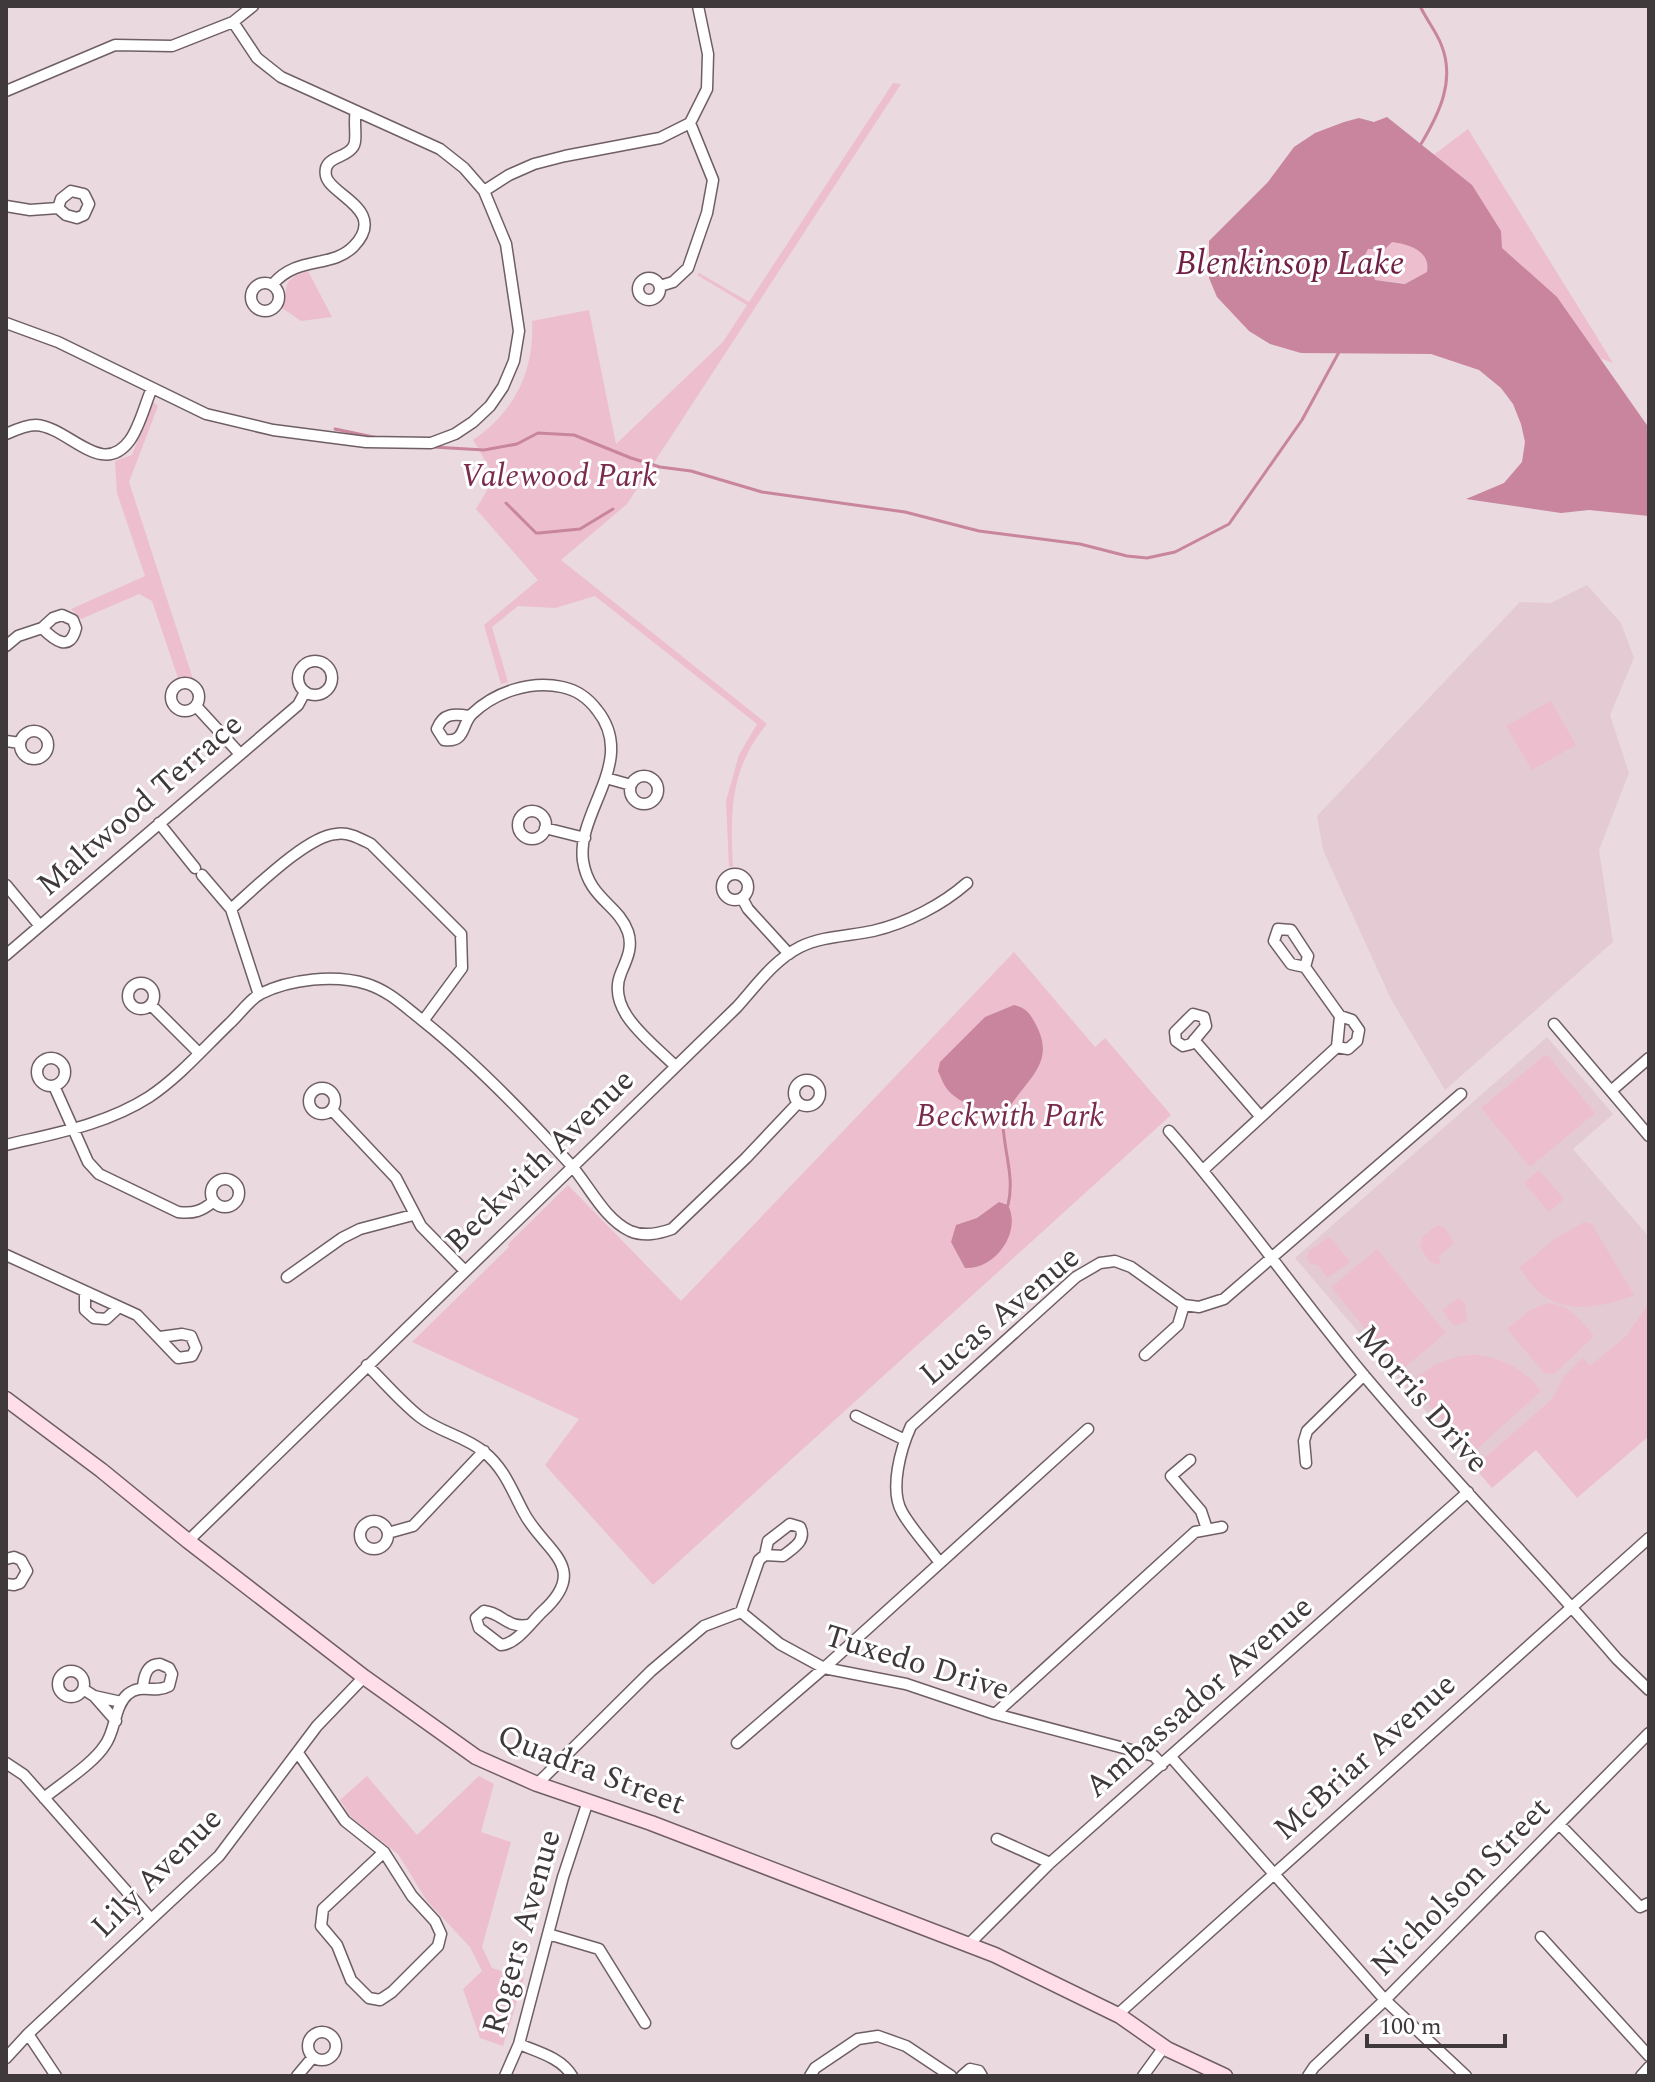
<svg xmlns="http://www.w3.org/2000/svg" width="1655" height="2082" viewBox="0 0 1655 2082" font-family="Spectral,serif">
  <rect width="100%" height="100%" fill="#ead9de"/>
  <path fill="#e4cad2" d="M1587,585L1621,623L1634,658L1610,715L1629,773L1599,850L1613,942L1445,1090L1391,999L1323,850L1317,816L1520,602L1551,603Z
    M1547,1037L1613,1114L1573,1149L1649,1237V1316L1474,1467L1295,1258Z"/>
  <path fill="#edbfce" d="M893,83L901,84L627,504L561,560L767,724C730,768 730,812 733,866L729,867L726,801L739,755L757,724L595,596L555,608L518,606L492,627L508,682L501,684L484,625L538,580L476,509L495,477L473,440C514,413 535,370 532,321L589,310L616,444L723,342L747,305L697,275L699,273L749,302Z
    M1468,129L1613,363L1403,283L1375,280L1310,248Z
    M308,271L332,317L301,321L282,308C290,286 279,280 308,271Z
    M153,402L158,406L129,482L193,679L178,678L152,601L139,594L81,619L71,609L145,576L117,493L115,461L132,455Z
    M1551,701L1576,745L1532,770L1506,726Z
    M1014,952L1095,1047L1105,1038L1171,1115L653,1585L545,1465L579,1419L412,1342L509,1247L508,1244L568,1185L681,1301Z
    M1544,1056H1548L1595,1113L1530,1167L1481,1108Z
    M1539,1170L1564,1199L1549,1212L1524,1183Z
    M1584,1222L1592,1224L1634,1295C1605,1307 1567,1315 1540,1293C1532,1287 1526,1276 1519,1268L1556,1238Z
    M1438,1225L1445,1228L1454,1243L1439,1256L1441,1265L1430,1262L1420,1247L1423,1236Z
    M1329,1237L1349,1260L1348,1264L1327,1278L1318,1265L1311,1264L1307,1259L1309,1251Z
    M1377,1249L1446,1333L1400,1371L1331,1287Z
    M1459,1298L1465,1304L1467,1321L1454,1326L1442,1310Z
    M1547,1303C1570,1305 1580,1319 1594,1336L1554,1374L1544,1373L1507,1329L1529,1311Z
    M1649,1303V1436L1577,1498L1536,1450L1492,1488L1474,1467L1552,1399L1565,1375L1583,1358L1590,1366L1627,1335Z
    M1477,1355C1504,1358 1525,1370 1541,1391L1476,1450L1469,1449L1410,1384C1429,1365 1451,1355 1477,1355Z
    M367,1776L417,1835L479,1776L494,1784L481,1832L511,1842L482,1947L492,1968L524,1978L503,2046L480,2038L463,1989L482,1971L470,1947L427,1901L398,1854L352,1818L340,1800Z"/>
  <path fill="#c8859d" fill-rule="evenodd" d="M1387,117L1472,185L1501,231L1502,248L1557,297L1649,428V516L1589,510L1561,513L1466,499L1504,483L1522,462L1525,442L1521,424L1513,404L1501,388L1479,370L1431,354L1301,353L1270,344L1249,331L1217,297L1209,278V241L1268,182L1294,147L1315,133L1344,122L1359,118L1374,122ZM1392,242C1409,244 1431,251 1427,272L1405,284L1375,280L1371,263L1366,262L1364,257L1368,249H1385Z
    M1014,1005C1026,1008 1030,1013 1036,1025C1056,1062 1028,1078 1009,1108C991,1116 960,1105 947,1089C943,1084 941,1077 938,1071L940,1062L985,1017Z
    M999,1202L1008,1205C1022,1232 995,1270 965,1268L951,1242L956,1225L977,1218Z"/>
  <g fill="none" stroke-linecap="round" stroke-linejoin="round">
    <path stroke="#c8859d" stroke-width="3" d="M1420,6C1426,19 1436,31 1441,44C1456,80 1439,114 1421,144
      M335,429L378,438
      M433,447L484,450L517,444L538,433L574,435L631,458L660,467L691,471L762,492L905,512L979,531L1080,544L1127,556L1147,558L1175,552L1229,524L1302,420L1339,352
      M506,503L536,533H539L580,529L613,509
      M1003,1110C1000,1143 1016,1173 1008,1205"/>
    <g stroke="#6f5f64" stroke-width="13">
      <path id="minor" d="M6,91L115,45L172,46L233,22L253,6
        M71,191L84,194L89,204L84,215L77,218L66,215L58,208L61,199Z
        M484,191L509,175L534,164L565,156L660,138L690,123L707,89L708,54L698,6
        M6,206L30,210L58,208
        M638 289a11 11 0 1 1 22 0a11 11 0 1 1-22 0Z
        M251 297a14 14 0 1 1 28 0a14 14 0 1 1-28 0Z
        M273,284C298,255 332,269 354,246C388,210 330,195 326,176C322,156 346,159 353,147C358,141 353,121 356,111
        M660,286L673,282L688,268L707,213L713,180L690,123
        M6,323L58,342L206,414L273,430L366,442L431,443L455,434L473,422L490,406L503,387L514,361L519,331L506,244L484,191L464,168L440,149L281,77L257,58L233,22
        M6,434C15,430 26,425 36,425C69,427 102,479 130,440C140,426 145,404 152,388
        M6,646L18,636L42,628L53,618L62,615L73,620L76,628C70,653 54,640 42,628
        M298 678a17 17 0 1 1 34 0a17 17 0 1 1-34 0Z
        M171 697a14 14 0 1 1 28 0a14 14 0 1 1-28 0Z
        M196,706L240,754
        M470,716C455,714 443,712 437,729L444,740C466,743 461,725 472,714C495,692 531,680 562,687C577,690 588,698 597,710C638,761 576,811 583,861C589,899 618,904 628,932C633,947 627,959 621,973C605,1011 652,1042 675,1066
        M20 745a14 14 0 1 1 28 0a14 14 0 1 1-28 0Z
        M6,741L20,743
        M630 790a14 14 0 1 1 28 0a14 14 0 1 1-28 0Z
        M606,778L631,785
        M518 825a14 14 0 1 1 28 0a14 14 0 1 1-28 0Z
        M159,823L195,868
        M545,828L585,838
        M722 887a13 13 0 1 1 26 0a13 13 0 1 1-26 0Z
        M202,875L231,909L259,995
        M6,885L40,926
        M742,898L748,909L789,954
        M231,909C254,889 307,836 336,834C349,832 359,838 371,844L461,934L462,968L423,1021
        M6,955L298,705L305,692
        M1305,967L1308,956L1291,930L1278,929L1274,941L1291,964L1305,967L1340,1016
        M128 996a13 13 0 1 1 26 0a13 13 0 1 1-26 0Z
        M151,1005L199,1053
        M1193,1014L1204,1017L1206,1026L1191,1044L1183,1046L1176,1041L1175,1032Z
        M1554,1024L1649,1136
        M1194,1040L1260,1116
        M37 1072a14 14 0 1 1 28 0a14 14 0 1 1-28 0Z
        M794 1093a13 13 0 1 1 26 0a13 13 0 1 1-26 0Z
        M54,1086L88,1162L99,1174L178,1212C194,1214 202,1211 214,1201
        M309 1101a13 13 0 1 1 26 0a13 13 0 1 1-26 0Z
        M1611,1091L1649,1058
        M332,1110L396,1178L421,1226L465,1271
        M1169,1131C1237,1208 1296,1293 1362,1373C1444,1471 1534,1562 1617,1659L1649,1690
        M6,1145C56,1133 105,1125 149,1097C179,1077 204,1048 230,1023C239,1015 249,1000 260,994C290,979 335,974 367,984C389,991 404,1006 422,1020C476,1063 524,1113 570,1164C589,1185 603,1218 630,1231C644,1237 658,1234 672,1229L746,1158L798,1103
        M1203,1170L1337,1047L1340,1016L1352,1020L1359,1030L1357,1041L1348,1049L1337,1047
        M211 1193a14 14 0 1 1 28 0a14 14 0 1 1-28 0Z
        M6,1255L137,1315L178,1358L192,1356L196,1348L191,1336L182,1334L160,1337
        M287,1277L342,1238L360,1229L413,1215
        M85,1292V1310L94,1318L106,1319L119,1307
        M1145,1355L1178,1325L1184,1305
        M367,1365C384,1382 401,1402 420,1417C439,1432 465,1436 484,1452C505,1469 512,1491 524,1513C544,1551 591,1567 543,1611C532,1621 517,1644 501,1645L479,1628L476,1618L484,1611C503,1613 505,1628 528,1625
        M856,1416L905,1440
        M1190,1460L1171,1476L1201,1511L1207,1529
        M1306,1463L1304,1441L1307,1431L1364,1375
        M360 1535a14 14 0 1 1 28 0a14 14 0 1 1-28 0Z
        M388,1533L413,1526L484,1451
        M188,1541L737,1007C756,986 774,960 800,947C822,936 850,936 873,931C907,923 942,905 967,883
        M6,1559L14,1557L21,1560L27,1571L20,1583L14,1585L6,1584
        M940,1563C928,1546 912,1530 902,1512C889,1489 901,1448 911,1426L1076,1277L1100,1263L1115,1261L1131,1267L1184,1305L1199,1307L1224,1299L1461,1094
        M741,1612L759,1560L765,1555L768,1541L790,1524L800,1527C807,1541 793,1548 783,1556L765,1555
        M58 1684a13 13 0 1 1 26 0a13 13 0 1 1-26 0Z
        M83,1689L94,1696L121,1702
        M94,1696L116,1721
        M995,1714L1195,1532L1222,1527
        M737,1743L824,1668L1088,1429
        M298,1753L345,1821L384,1852L412,1896L435,1921L441,1934L438,1946L392,1992L380,2000L369,1998L351,1980L337,1945L321,1926L323,1909L384,1852
        M1171,1757L1385,2000L1466,2076
        M6,1763L24,1775L151,1919
        M537,1784L651,1671L704,1626L741,1612L780,1644L824,1668L906,1684L995,1714L1154,1756L1162,1765
        M44,1798C62,1783 93,1764 105,1745C116,1730 114,1706 128,1694C142,1683 154,1694 169,1686L172,1674L169,1668L160,1664C147,1664 144,1675 143,1687
        M1560,1825L1640,1907L1649,1903
        M997,1839L1050,1863
        M548,1934L599,1949L645,2023
        M1541,1937L1649,2056
        M968,1945L1050,1863L1468,1492
        M1117,2015L1649,1538
        M308 2046a14 14 0 1 1 28 0a14 14 0 1 1-28 0Z
        M28,2034L56,2076
        M519,2044C538,2052 562,2058 572,2076
        M6,2058L28,2034L219,1856L317,1726L364,1677
        M297,2076L313,2057
        M505,2076L519,2044L563,1877L588,1801
        M810,2076L815,2068L858,2039L878,2036L906,2046L951,2076
        M962,2076L970,2069L979,2071L982,2076
        M1143,2076L1164,2047
        M1308,2076L1314,2067L1385,2000L1649,1733
        M1641,2076L1649,2067"/>
    </g>
    <g stroke="#6f5f64" stroke-width="17">
      <path id="secondary" d="M6,1399L101,1470L188,1541L364,1677L476,1757L537,1784L651,1823L995,1955L1120,2016L1167,2049L1225,2076"/>
    </g>
    <use href="#minor" stroke="#fff" stroke-width="10"/>
    <use href="#secondary" stroke="#ffdeea" stroke-width="14"/>
  </g>
  <g text-anchor="middle" dominant-baseline="central" stroke-width="6" stroke-linejoin="round" paint-order="stroke">
    <g font-size="32" font-style="italic" fill="#7a2a4d" stroke="#fff">
      <text x="559" y="476">Valewood Park</text>
      <text x="1010" y="1116">Beckwith Park</text>
    </g>
    <g font-size="32" fill="#40393b" stroke="#fff">
      <text transform="translate(140 805) rotate(-41)">Maltwood Terrace</text>
      <text transform="translate(540 1161) rotate(-44)">Beckwith Avenue</text>
      <text transform="translate(1000 1316) rotate(-40)">Lucas Avenue</text>
      <text transform="translate(1422 1399) rotate(49)">Morris Drive</text>
      <text transform="translate(917 1663) rotate(17)">Tuxedo Drive</text>
      <text transform="translate(1199 1697) rotate(-41)">Ambassador Avenue</text>
      <text transform="translate(1365 1757) rotate(-42)">McBriar Avenue</text>
      <text transform="translate(591 1770) rotate(21)">Quadra Street</text>
      <text transform="translate(157 1873) rotate(-45)">Lily Avenue</text>
      <text transform="translate(1461 1887) rotate(-45)">Nicholson Street</text>
      <text transform="translate(522 1932) rotate(-74)">Rogers Avenue</text>
    </g>
    <g font-size="34" font-style="italic" fill="#6f1f44" stroke="#fff">
      <text x="1290" y="264">Blenkinsop Lake</text>
    </g>
  </g>
  <rect width="1655" height="2082" fill="none" stroke="#40393b" stroke-width="16"/>
  <path d="M1367 2034v12h138v-12" fill="none" stroke="#40393b" stroke-width="4"/>
  <text x="1379" y="2034" font-size="24" fill="#40393b" stroke="#ffffff" stroke-width="6" paint-order="stroke">100 m</text>
</svg>
